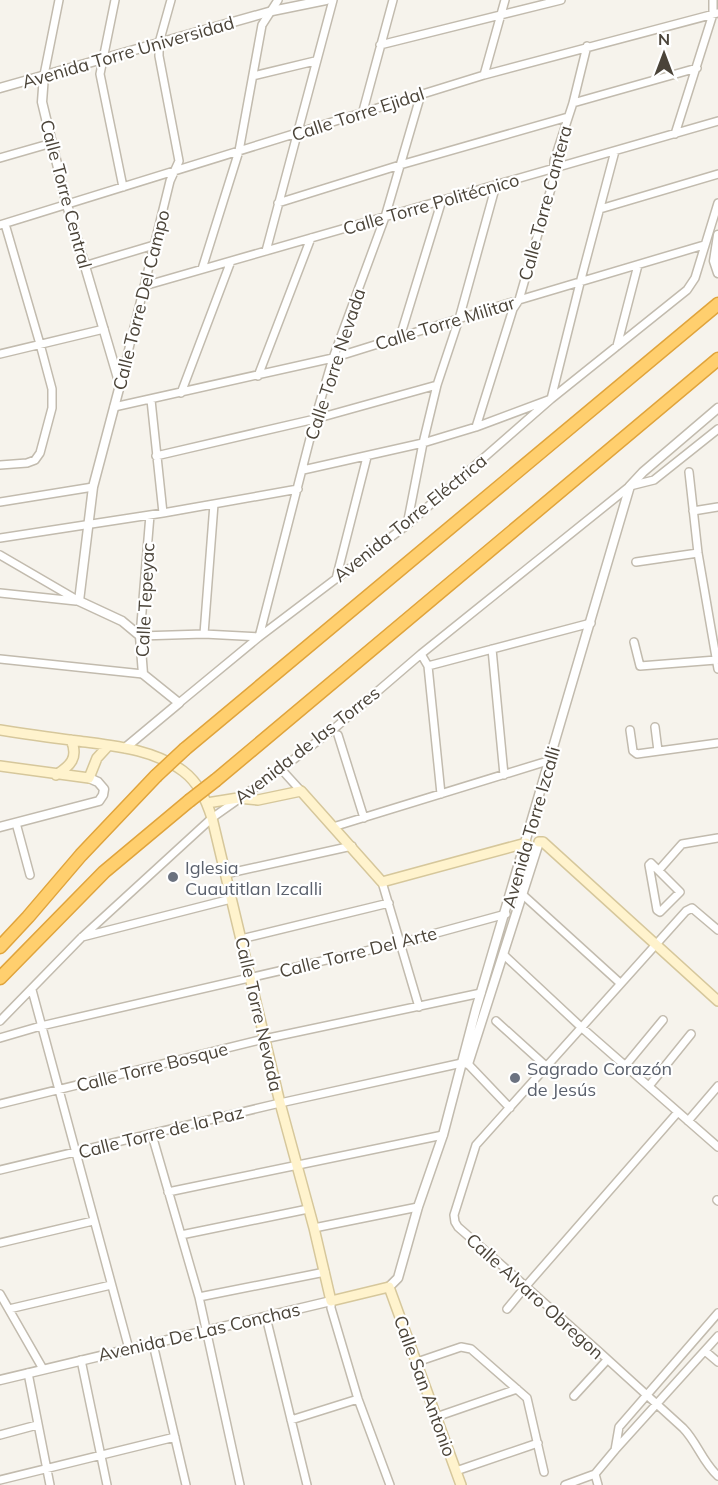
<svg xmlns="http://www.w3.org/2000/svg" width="718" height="1485" viewBox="0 0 718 1485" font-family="Mulish,sans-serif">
  <rect width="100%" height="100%" fill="#f6f3ec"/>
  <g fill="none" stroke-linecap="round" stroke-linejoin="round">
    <g stroke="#c2bbae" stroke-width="10">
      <path id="minor" d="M115,0L100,74L123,187
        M380,45L561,0
        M44,75L59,0
        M484,75L505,0
        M253,76L315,61
        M573,103L697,68
        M363,111L393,0
        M675,134L713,14V0
        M0,158L52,143
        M278,203L400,165L568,117
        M600,209L718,174
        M0,225L484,75L718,13
        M266,251L333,0
        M84,266L154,245
        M202,269L239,151L262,25L278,0
        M144,286L718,121
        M400,337L442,200
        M617,346L638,265
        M0,354L104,329
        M258,376L311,238
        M120,385L170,181L179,161L159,56V43L171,0
        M181,393L231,261
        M151,400L163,513
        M114,407L333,358L519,300L704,245
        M476,427L513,309L519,300L554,178V161L573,103L587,46
        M156,456L315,419L437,385
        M0,465L27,463L35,460L40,453L52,408V389L40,344L5,224
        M303,470L423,443L476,427L551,399L580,283L615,151
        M689,472L698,553L718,669
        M0,502L93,487
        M693,511L718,507
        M150,515L140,636L204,634L259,637L315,419L333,358L385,217L421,94
        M407,525L423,443L437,385L459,319L496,185
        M0,538L163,513L298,489
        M0,555L79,601
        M636,562L698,553
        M336,579L367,457
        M0,593L76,601
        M204,634L214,504
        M634,642L640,666L716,660
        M492,649L504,775
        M421,654L428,666L441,794
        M0,659L143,674
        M428,666L591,623
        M179,703L259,637L407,525L551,399L687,290L695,278L718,203
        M655,727L658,751
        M630,730L633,751L637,754L718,743
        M338,735L364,818
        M281,769L301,791
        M16,823L30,875
        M333,827L551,760
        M651,863L680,892L660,912L657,910L649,865Z
        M659,870L682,844L718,838
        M225,874L352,846
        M382,882L419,1007
        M522,894L620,983
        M718,930L692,908L686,911L476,1145L454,1215L455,1222L458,1227C534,1293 609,1360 683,1428C697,1442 703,1463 718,1476
        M82,937L231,899
        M241,939L389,903
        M504,955L581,1027L718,1147
        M32,990L129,1349
        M0,1021L81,938L212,818L281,769L336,727L421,654L630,486L654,480L718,429
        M496,1021L547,1067
        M0,1038L41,1026L400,943L506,914
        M625,1066L663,1020
        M649,1086L691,1034
        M0,1104L264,1039L481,993
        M688,1121L718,1086
        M152,1135L199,1297L240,1485
        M0,1170L280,1103L462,1063L468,1064L510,1108
        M168,1192L443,1135
        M717,1200L718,1201
        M314,1228L418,1207
        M181,1235L308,1209
        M0,1243L93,1221
        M0,1294L43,1369
        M199,1297L325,1272
        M331,1301V1308L358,1399L390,1485
        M9,1309L111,1285
        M507,1309L526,1286L678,1112
        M266,1317L307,1485
        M153,1344L186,1485
        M705,1351L718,1362
        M81,1360L107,1485
        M417,1362L461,1347L471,1349L527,1398L544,1472
        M28,1373L50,1485
        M574,1396L607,1360
        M436,1417L517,1389
        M291,1420L358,1399
        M0,1435L37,1425
        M615,1450L619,1427L718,1313
        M456,1471L538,1443
        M595,1474L598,1485
        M0,1480L175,1437
        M565,1485L595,1474L615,1450L718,1336"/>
    </g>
    <g stroke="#c2bbae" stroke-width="11">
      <path id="tertiary" d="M44,75L42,102L67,205L120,385L93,487L79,601L122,621L140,636L143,674L179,703L125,748
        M0,88L272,11L326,0
        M718,235L714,261L718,273
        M0,827L99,801L103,795L104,789L98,782L89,778
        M468,1064L539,842
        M389,1287L398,1278L418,1207L443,1135L476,1009L630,486L643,472L718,408
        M0,1380L331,1301"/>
    </g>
    <g stroke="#d6c79b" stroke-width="12">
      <path id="secondary" d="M0,730C26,734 52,738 78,741C114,746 153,749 183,771C199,783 206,800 212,818L280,1103L314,1228L331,1301L389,1287L461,1485
        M0,766L89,778L97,758L108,746
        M56,775C70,766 79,758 71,740
        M207,803L238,798L258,800L301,791L382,882L526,843
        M539,842H543L718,1001"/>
    </g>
    <g stroke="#e0a43c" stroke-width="15">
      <path id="motorway" d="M185,749L718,304
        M216,780L718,359
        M0,947L28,917L81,855L156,776
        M0,978L104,872L189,801"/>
    </g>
    <use href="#minor" stroke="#fff" stroke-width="7"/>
    <use href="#tertiary" stroke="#fff" stroke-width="8"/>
    <use href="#secondary" stroke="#fff3cd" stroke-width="9"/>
    <use href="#motorway" stroke="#ffcf6e" stroke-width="12"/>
    <g stroke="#e0a43c" stroke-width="15" stroke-linecap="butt">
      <path id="motorway-bridge" d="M156,776L185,749
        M189,801L216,780"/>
    </g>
    <use href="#motorway-bridge" stroke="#ffcf6e" stroke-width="12"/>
  </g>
  <g fill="#6b7280" stroke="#fff" stroke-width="2">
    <circle cx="173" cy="877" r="6"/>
    <circle cx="515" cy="1078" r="6"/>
  </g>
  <g text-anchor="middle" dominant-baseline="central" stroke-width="4.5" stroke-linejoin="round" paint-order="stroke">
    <g font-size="18" fill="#4b4439" stroke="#fff">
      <text transform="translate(128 52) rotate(-16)">Avenida Torre Universidad</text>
      <text transform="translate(358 114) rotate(-18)">Calle Torre Ejidal</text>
      <text transform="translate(66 194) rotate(75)">Calle Torre Central</text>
      <text transform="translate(545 203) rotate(-75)">Calle Torre Cantera</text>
      <text transform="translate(431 204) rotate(-16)">Calle Torre Politécnico</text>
      <text transform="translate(141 300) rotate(-76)">Calle Torre Del Campo</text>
      <text transform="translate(445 323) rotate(-17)">Calle Torre Militar</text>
      <text transform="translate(335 364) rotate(-72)">Calle Torre Nevada</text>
      <text transform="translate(410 518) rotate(-39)">Avenida Torre Eléctrica</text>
      <text transform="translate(145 600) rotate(-87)">Calle Tepeyac</text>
      <text transform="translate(307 745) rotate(-38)">Avenida de las Torres</text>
      <text transform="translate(531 827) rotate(-74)">Avenida Torre Izcalli</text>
      <text transform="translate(358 952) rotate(-14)">Calle Torre Del Arte</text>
      <text transform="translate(259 1014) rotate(77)">Calle Torre Nevada</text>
      <text transform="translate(152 1067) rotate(-14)">Calle Torre Bosque</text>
      <text transform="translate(161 1132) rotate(-14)">Calle Torre de la Paz</text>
      <text transform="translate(535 1296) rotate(42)">Calle Alvaro Obregon</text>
      <text transform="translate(199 1332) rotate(-13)">Avenida De Las Conchas</text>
      <text transform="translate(425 1386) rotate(70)">Calle San Antonio</text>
    </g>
    <g font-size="18" fill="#5b616d" stroke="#fff" text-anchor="start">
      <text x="185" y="867">Iglesia<tspan x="185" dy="21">Cuautitlan Izcalli</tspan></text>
      <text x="527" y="1068">Sagrado Corazón<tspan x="527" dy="21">de Jesús</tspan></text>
    </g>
  </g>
  <g transform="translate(664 54)" stroke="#ffffff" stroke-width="4.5" paint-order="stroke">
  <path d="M0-4.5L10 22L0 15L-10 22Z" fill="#4b4439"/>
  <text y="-9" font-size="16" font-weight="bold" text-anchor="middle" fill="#4b4439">N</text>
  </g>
</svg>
